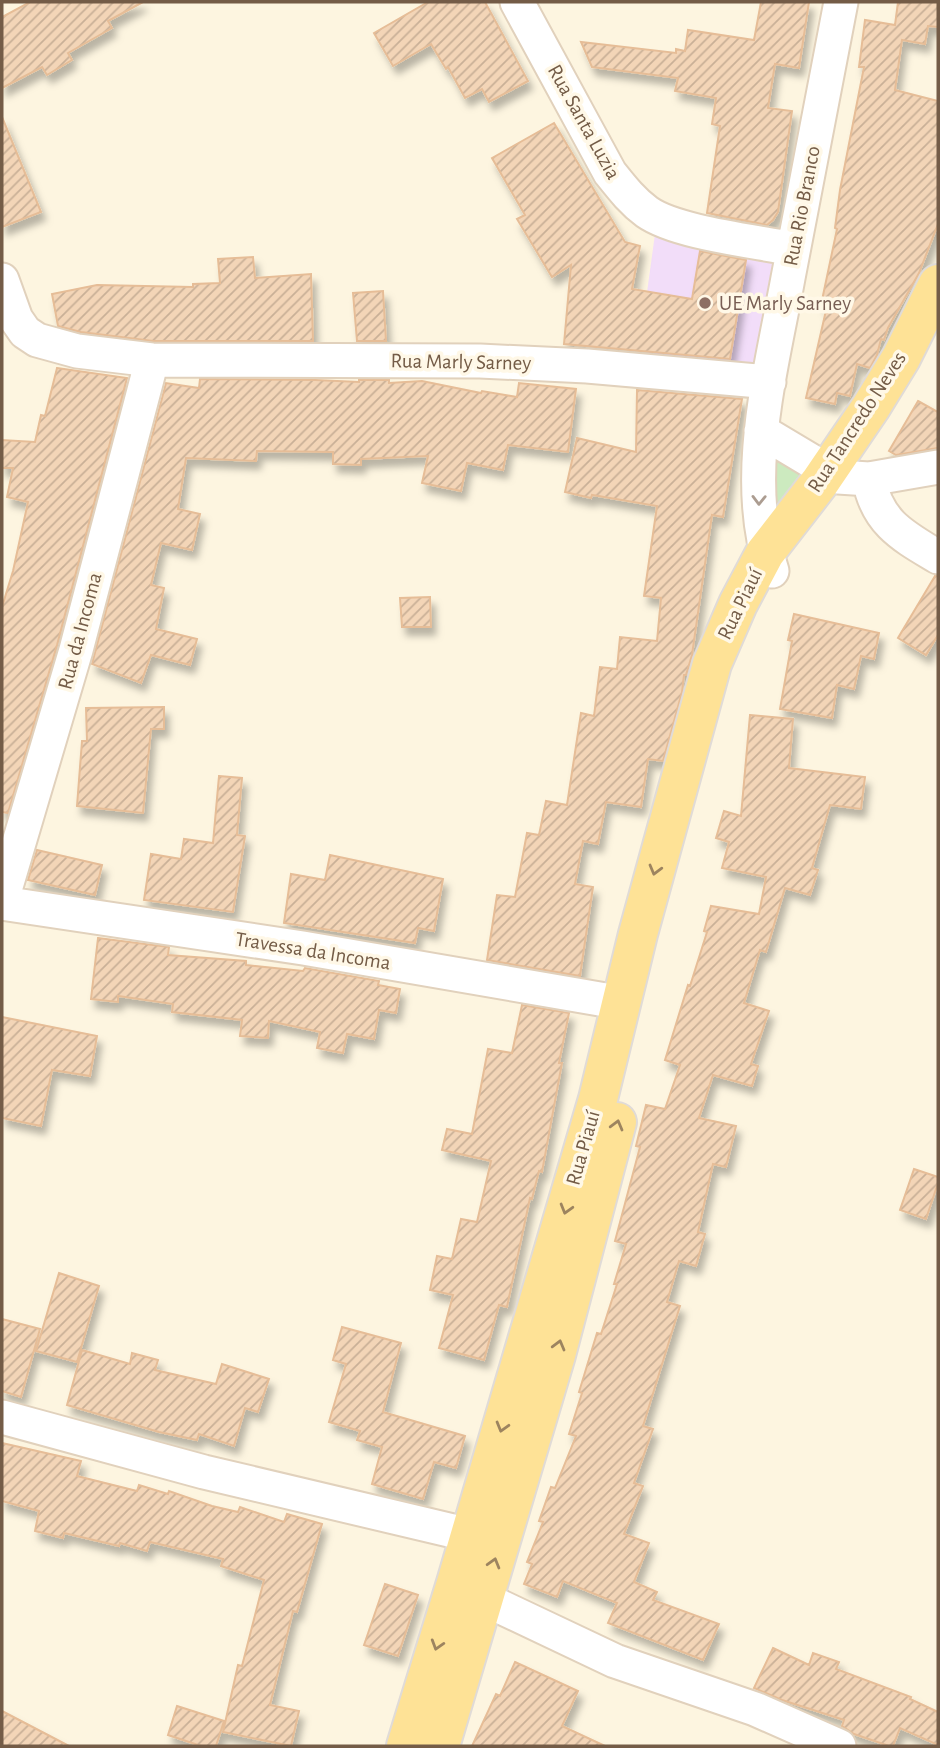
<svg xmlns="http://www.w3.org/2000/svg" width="940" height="1748" viewBox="0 0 940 1748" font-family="'Alegreya Sans',sans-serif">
  <defs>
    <pattern id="building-hatch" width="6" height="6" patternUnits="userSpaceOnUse" patternTransform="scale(1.75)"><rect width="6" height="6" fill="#f3d5b7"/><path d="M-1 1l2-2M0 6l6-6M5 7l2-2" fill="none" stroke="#c9b097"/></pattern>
    <filter id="shadow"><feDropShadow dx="4.5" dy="8" stdDeviation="3.5" flood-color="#0004"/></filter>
  </defs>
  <rect width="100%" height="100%" fill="#fdf5e0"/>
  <path fill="#f2ddf9" d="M655,234L774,255L752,371L639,351Z"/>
  <path fill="#cceabf" d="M777,459L809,472L786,511L768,500Z"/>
  <path fill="url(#building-hatch)" stroke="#e6bd97" stroke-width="2" filter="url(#shadow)" d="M30,2H143L108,21L112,28L68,53L72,60L47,75L42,67L2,88V17Z
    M428,2H485L528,81L489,102L482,89L465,98L448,67L446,69L431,44L393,66L374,33Z
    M761,2H809L799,68L775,64L768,108L792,111L778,212L773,220L767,225L707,213L720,126L712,124L716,98L675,91L678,78L592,67L581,42L676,53V49L685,51L688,30L754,40Z
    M898,2H938V27L928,26L925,44L902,40L895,90L938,101V224L919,273L888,328L884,340L881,339L877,355L870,368L857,364L850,396L837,393L835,404L806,398L827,306L821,305L837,229L835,228L840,190L864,67H859L865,20L895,25Z
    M2,117L41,212L2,227Z
    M554,123L625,242L640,246L632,289L692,299L700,251L746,260L730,359L564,344L571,265L552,277L517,219L525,215L492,158Z
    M253,257L255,278L311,274L313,341H153L81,332L58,326L52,294L97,285L193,287V284L220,283L218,259Z
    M383,291L386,341H357L353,293Z
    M57,368L127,378L57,645L8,813L2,812V607L13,571L28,502L7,497L13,468H2V440L35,442L41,415L45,416Z
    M200,379L315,380L359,382V380H389V383L422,381L481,393L482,391L517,397L519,383L576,389L568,452L508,445L503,470L467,463L461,491L422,483L428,456L361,459V465L333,464V452L257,451L256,461L186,458L178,509L200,514L192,550L161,543L151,585L164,588L156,629L197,639L190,665L151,655L141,683L92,664L166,383L199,388Z
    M637,390L742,399L723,517L712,515L692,655L686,675H684L682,692L663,761L648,759L641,807L606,802L598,844L583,841L575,884L593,887L580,976L487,960L497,895L515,897L527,833L539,835L546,801L567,805L581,713L594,716L600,667L617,669L620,637L657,641L661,598L644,596L657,506L592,495L591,498L565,492L577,438L636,452Z
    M918,401L938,412V448L896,455L889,451Z
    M935,576H938V635L926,655L898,638Z
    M430,597L431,627H402L400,598Z
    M794,614L879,633L874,659L861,656L854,689L837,685L832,718L780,709L792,641L788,640Z
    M164,707V729H151L143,813L77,806L82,741H87L86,708Z
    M750,715L793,719L789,768L865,777L861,809L830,805L812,868L818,870L810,895L785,888L766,952L760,950L744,1003L769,1011L751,1064L758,1066L752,1086L713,1075L699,1118L736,1126L726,1167L713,1164L698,1232L705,1234L696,1266L679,1261L667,1302L680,1306L643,1426L653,1429L634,1483L643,1486L624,1534L649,1543L634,1582L657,1592L653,1600L719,1624L703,1660L608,1623L617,1603L563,1581L557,1597L524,1584L532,1564L527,1562L543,1522L539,1521L551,1487L555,1488L576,1436L569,1434L582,1393L579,1392L597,1333L601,1334L617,1284H614L626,1244L615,1241L640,1147L636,1146L646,1105L665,1109L680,1065L665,1060L688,985L690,986L707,932L704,931L711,906L759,914L766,877L722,868L729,842L716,838L724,811L741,816Z
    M219,776L242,778L237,835L245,836L233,912L144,900L151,854L181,859L184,839L213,843Z
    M37,850L102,865L95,895L28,880Z
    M330,855L443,879L434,931L418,928L415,943L284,923L291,874L325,880Z
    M98,938L169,947L168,955L246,961V965L303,971L305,968L379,981L378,985L400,989L396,1013L379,1010L374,1039L347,1034L343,1053L317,1048L320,1032L269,1021L268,1038L240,1036L242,1020L172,1012L173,1004L118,996V1002L91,999Z
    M522,1005L569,1013L559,1063H562L542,1172L539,1171L532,1199L530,1198L507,1307L499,1305L484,1360L439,1348L453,1295L430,1290L437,1256L452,1259L461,1219L477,1222L491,1161L442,1150L447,1129L472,1134L488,1049L512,1053Z
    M2,1017L97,1036L90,1076L52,1070L41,1126L2,1118Z
    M914,1169L938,1177V1183L926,1219L900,1210Z
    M59,1273L99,1286L77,1362L36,1351Z
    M2,1319L40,1329L21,1397L2,1391Z
    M342,1327L401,1343L383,1412L465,1436L456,1468L434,1462L423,1499L372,1484L382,1447L357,1440L360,1431L329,1422L346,1364L333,1360Z
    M82,1350L130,1364L132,1353L158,1360L155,1370L216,1384L222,1364L269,1379L258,1412L245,1408L234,1446L199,1434L197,1440L159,1432L67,1405Z
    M2,1443L81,1461L77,1476L137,1491L139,1485L168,1494L169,1491L212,1506L238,1512L240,1507L284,1522L287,1514L322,1524L297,1612L293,1611L270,1705L299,1711L291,1746L223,1732L238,1665L242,1666L264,1580L221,1566L223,1559L150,1542L147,1551L120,1543L119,1546L64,1533L63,1538L35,1531L39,1511L2,1501Z
    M385,1584L418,1595L398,1656L364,1645Z
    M773,1648L809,1665L813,1653L839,1662L836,1669L911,1697L910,1699L938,1712V1745L900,1728L893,1746H889L854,1734L842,1726L844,1720L782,1700L754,1688Z
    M515,1662L578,1691L562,1726L605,1746H472L496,1694L500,1696Z
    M177,1706L224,1721L216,1746H201L168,1735Z
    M2,1711L69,1746H2Z"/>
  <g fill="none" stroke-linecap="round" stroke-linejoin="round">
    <g stroke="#e1d1bc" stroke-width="37">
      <path id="minor" d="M517,2L610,173C622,188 632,201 647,212C677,233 755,241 793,249
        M2,280L16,319L25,332L37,340L77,351L152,360L480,361L587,366L769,382
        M761,431L838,477L869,479L938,467
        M869,479C877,523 903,536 938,557
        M772,571C741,479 771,371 788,278C805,186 823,94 841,2
        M2,900L76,650L152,360
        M2,903L303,948L623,1003
        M2,1417L204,1472L470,1535
        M484,1599L615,1661L755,1709L839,1746"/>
    </g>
    <g stroke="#e0dbd7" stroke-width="42">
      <path id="primary" d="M406,1746L456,1583L598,1099L638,934L712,664L738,604L765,553L820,482L871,407L901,358L938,284
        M440,1746L556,1355L617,1122"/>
    </g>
    <use href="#minor" stroke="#fff" stroke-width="33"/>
    <use href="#primary" stroke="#fee296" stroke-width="38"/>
  </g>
  <defs><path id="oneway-chevron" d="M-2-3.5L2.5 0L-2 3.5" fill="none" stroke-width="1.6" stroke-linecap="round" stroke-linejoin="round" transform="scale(1.75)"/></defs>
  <use stroke="#ac9d91" href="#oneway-chevron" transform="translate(759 500) rotate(91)"/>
  <g stroke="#9d845f">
    <use href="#oneway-chevron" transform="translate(655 870) rotate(105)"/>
    <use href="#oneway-chevron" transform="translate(617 1125) rotate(-75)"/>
    <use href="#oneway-chevron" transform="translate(566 1209) rotate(106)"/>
    <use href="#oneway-chevron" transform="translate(559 1345) rotate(-75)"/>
    <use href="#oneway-chevron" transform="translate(502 1427) rotate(106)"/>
    <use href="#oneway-chevron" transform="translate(494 1563) rotate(-74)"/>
    <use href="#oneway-chevron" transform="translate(437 1645) rotate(107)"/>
  </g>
  <circle fill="#8d6e63" stroke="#fff8e7" stroke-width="2.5" cx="705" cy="303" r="7"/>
  <g text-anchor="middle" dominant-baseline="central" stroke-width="7" stroke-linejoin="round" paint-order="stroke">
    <g font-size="21" fill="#745c47" stroke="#fff8e7">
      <text transform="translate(584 122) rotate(61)">Rua Santa Luzia</text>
      <text transform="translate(802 206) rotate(-79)">Rua Rio Branco</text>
      <text transform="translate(461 362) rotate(1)">Rua Marly Sarney</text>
      <text transform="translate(857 422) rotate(-57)">Rua Tancredo Neves</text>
      <text transform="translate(740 604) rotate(-64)">Rua Piauí</text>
      <text transform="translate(80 631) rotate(-75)">Rua da Incoma</text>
      <text transform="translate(313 951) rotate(9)">Travessa da Incoma</text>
      <text transform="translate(583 1148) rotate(-74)">Rua Piauí</text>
    </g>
    <g font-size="21" fill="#785e54" stroke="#fff8e7" text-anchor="start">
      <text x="719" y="303">UE Marly Sarney</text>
    </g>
  </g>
  <rect width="940" height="1748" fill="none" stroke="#745c47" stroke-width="7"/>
</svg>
